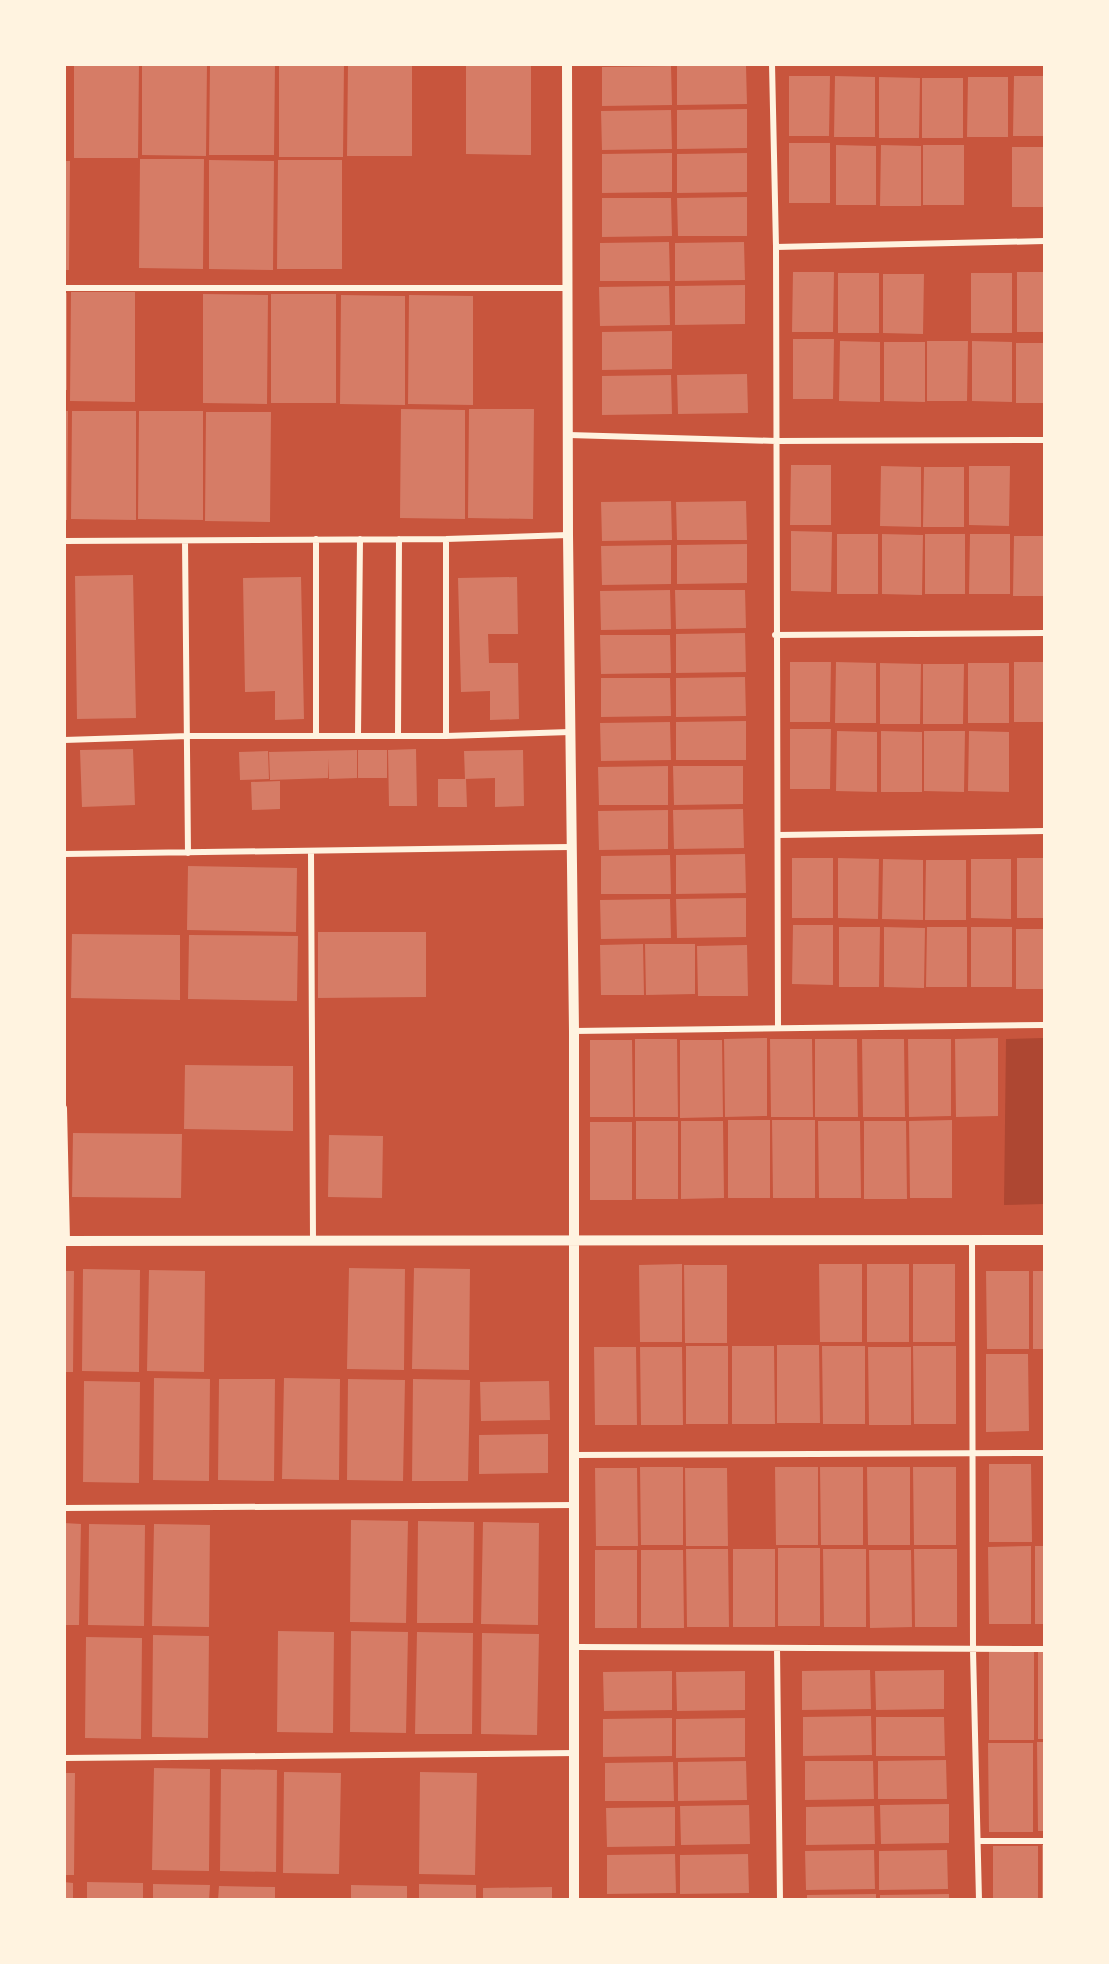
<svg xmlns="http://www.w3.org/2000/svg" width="1109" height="1964" viewBox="0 0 1109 1964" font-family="Roboto,sans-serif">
  <rect width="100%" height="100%" fill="#c8553d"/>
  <path fill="#ae4732" d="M1044,1038V1204L1004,1205L1006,1039Z"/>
  <path fill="#d67c66" d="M74,64H139L138,158H74Z
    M142,64H207L206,156L142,155Z
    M210,64H275L274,155H209Z
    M279,64H344L343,157H279Z
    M348,64H412V156H347Z
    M466,64H531V155L466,154Z
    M671,66L672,105L602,106V67Z
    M677,66H746L747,104L677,105Z
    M789,76H830L829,136H789Z
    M835,76L875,77V137H834Z
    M1014,76H1044V136H1013Z
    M879,77L920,78L919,138H879Z
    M968,77H1008V137H967Z
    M922,78H963V138H922Z
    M747,109V148L677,149V110Z
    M671,110L672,149L602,150L601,111Z
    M789,143H830V203H789Z
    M836,145L876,146V205H836Z
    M881,145L921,146V206H880Z
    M923,145H964V205H923Z
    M1012,147H1044V207H1012Z
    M672,153V192L602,193V154Z
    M747,153V192L677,193V154Z
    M140,159H204L203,269L139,268Z
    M209,160L274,161L273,270L209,269Z
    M278,160H342V269H277Z
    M64,161H70L69,270H64Z
    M747,197V236H678L677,198Z
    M602,198H671L672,236L602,237Z
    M669,242L670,281H600V243Z
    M744,242L745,280L675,281V243Z
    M793,272H834L833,332H792Z
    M1017,272H1044V332H1017Z
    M838,273H879V333H838Z
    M971,273H1012V333H971Z
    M883,274H924L923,334L883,333Z
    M745,285V324L675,325V286Z
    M669,286L670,325L600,326L599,287Z
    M71,292H135V402L70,401Z
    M64,293H67V390H64Z
    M203,294L268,295L267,404L203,403Z
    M271,294H336V403H271Z
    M341,295L405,296V405L340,404Z
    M409,295L473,296V405L408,404Z
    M672,331V369L602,370V332Z
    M793,339H834L833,399H793Z
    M840,341L880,342V402L839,401Z
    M927,341H968L967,401H927Z
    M972,341L1012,342V402L972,401Z
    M884,342H925V402L884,401Z
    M1016,343H1044V403H1016Z
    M747,374L748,413L678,414L677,375Z
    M671,375L672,414L602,415V376Z
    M401,409L465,410V519L400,518Z
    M469,409H534L533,519L468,518Z
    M64,411H68L67,520H64Z
    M72,411H136V520L71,519Z
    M139,411H203V520L138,519Z
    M206,412H271L270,522L205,521Z
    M791,465H831V525H790Z
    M881,466L921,467V527L880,526Z
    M969,466H1010L1009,526L969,525Z
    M924,467H964V527H923Z
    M671,501L672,540L602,541L601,502Z
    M746,501L747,540H677L676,502Z
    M791,531L832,532L831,592L791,591Z
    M837,534H878V594H837Z
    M882,534L923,535L922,595L882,594Z
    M925,534H965V594H925Z
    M970,534H1010V594H969Z
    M1014,536H1044V596H1013Z
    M747,544V583L677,584V545Z
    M671,545V584L602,585L601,546Z
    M133,575L136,718L77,719L75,576Z
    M301,577L304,719L275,720V691L245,692L243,578Z
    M517,577L518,634H488L489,663H518L519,719L490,720V691L461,692L458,578Z
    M670,590L671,629L601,630L600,591Z
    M675,590H745L746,628L676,629Z
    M745,633L746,672L676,673V634Z
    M600,635H670L671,673L601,674Z
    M790,662H831L830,722H790Z
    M836,662L876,663V723H835Z
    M1014,662H1044V722H1014Z
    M880,663L921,664L920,724H880Z
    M968,663H1009V723H968Z
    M923,664H964L963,724H923Z
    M745,677L746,716L676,717V678Z
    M601,678H670L671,716L601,717Z
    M746,721V760H676V722Z
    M670,722L671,760L601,761L600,723Z
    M790,729H831L830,789H790Z
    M837,731L877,732V792L836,791Z
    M881,731L922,732V792H881Z
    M924,731H965L964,792L924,791Z
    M969,731L1009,732V792L968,791Z
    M133,749L135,805L82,807L80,750Z
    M416,749L417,806H389L388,750Z
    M357,750V778L329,779L328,758V778L270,780L269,752Z
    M358,750H387V778H358Z
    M523,750L524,806L495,807V778L465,779L464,751Z
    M268,751L269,779L240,780L239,752Z
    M668,766V805H599L598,767Z
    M673,766H743V804L674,805Z
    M438,779H466L467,807H438Z
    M280,781V809L252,810L251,782Z
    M743,809L744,848L674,849L673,810Z
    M668,810V849L599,850L598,811Z
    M745,854L746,893L676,894V855Z
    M670,855L671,894H601V856Z
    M792,858H833V918H792Z
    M838,858L879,859L878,919L838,918Z
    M1017,858H1044V918H1017Z
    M883,859L923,860V920L882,919Z
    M971,859H1011V919L971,918Z
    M926,860H966V920H925Z
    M188,866L297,868L296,932L187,930Z
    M746,898V937L677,938L676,899Z
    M670,899L671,938L601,939L600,900Z
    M793,925H833V985L792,984Z
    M839,927H880L879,987H839Z
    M884,927L925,928L924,988L884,987Z
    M927,927H967V987H926Z
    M971,927H1012V987H971Z
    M1016,929H1044V989H1016Z
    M318,932H426V997L318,998Z
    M72,934L180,935V1000L71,998Z
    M189,935L298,936L297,1001L188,999Z
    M643,944L644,995H601L600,945Z
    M645,944H695V994L646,995Z
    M747,945L748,996H698L697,946Z
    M767,1038V1116L725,1117L724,1039Z
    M998,1038V1116L956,1117L955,1039Z
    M635,1039H677L678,1117H635Z
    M770,1039H812L813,1117H771Z
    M815,1039H857L858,1117H815Z
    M862,1039H904L905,1117H863Z
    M908,1039H951V1116L909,1117Z
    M590,1040H632L633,1117H590Z
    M680,1040H722L723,1117L680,1118Z
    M185,1065L293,1066V1131L184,1129Z
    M728,1120H770V1198H728Z
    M772,1120H815V1198H773Z
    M952,1120V1198H910L909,1121Z
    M636,1121H678V1199H636Z
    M681,1121H723L724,1198L681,1199Z
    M818,1121H860L861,1198H819Z
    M864,1121H906L907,1199H864Z
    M590,1122H632V1200H590Z
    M73,1133L182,1134L181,1198L72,1197Z
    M329,1135L383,1136L382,1198L328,1197Z
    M682,1264V1342H640L639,1265Z
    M819,1264H862V1342H820Z
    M867,1264H909V1342H867Z
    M913,1264H955V1342H913Z
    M684,1265H727V1343H685Z
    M349,1268L405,1269L404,1370L347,1369Z
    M414,1268L470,1269L469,1370L412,1369Z
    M83,1269L140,1270L139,1372L82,1371Z
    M149,1270L205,1271L204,1372L147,1371Z
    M64,1271H74L73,1372H64Z
    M986,1271H1029V1349H987Z
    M1033,1271H1044V1349H1033Z
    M777,1345H819L820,1423H777Z
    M686,1346H728V1424H686Z
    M732,1346H774L775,1424H732Z
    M822,1346H865V1424H823Z
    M913,1346H956V1424H914Z
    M594,1347H636L637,1425H595Z
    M640,1347H682L683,1425H641Z
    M868,1347H911V1425H869Z
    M986,1354H1028L1029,1431L986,1432Z
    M154,1378L210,1379L209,1481L153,1480Z
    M284,1378L340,1379L339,1480L282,1479Z
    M219,1379H275L274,1481L218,1480Z
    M348,1379L405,1380L403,1481L347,1480Z
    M413,1379L470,1380L468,1481H412Z
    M84,1381L140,1382L139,1483L83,1482Z
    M549,1381L550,1420L481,1421L480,1382Z
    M548,1434V1473L479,1474V1435Z
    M989,1464H1031L1032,1542H989Z
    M640,1467H683V1545H641Z
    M775,1467H818V1545H776Z
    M820,1467H863V1545H821Z
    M867,1467H910V1545H868Z
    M913,1467H956V1545H914Z
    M595,1468H637L638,1546H596Z
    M685,1468H727L728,1546H686Z
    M351,1520L408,1521L406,1623L350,1622Z
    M418,1521L474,1522L473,1623H417Z
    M483,1522L539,1523L538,1625L481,1624Z
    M64,1523L81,1524L79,1625H64Z
    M89,1524L145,1525L144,1626L88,1625Z
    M154,1524L210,1525L209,1627L152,1626Z
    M1031,1546V1624H989L988,1547Z
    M1035,1546H1044V1624H1035Z
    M778,1548H820V1626H778Z
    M686,1549H728L729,1627H687Z
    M733,1549H775V1627H733Z
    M823,1549H866V1627H824Z
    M914,1549H957V1627H915Z
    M595,1550H637V1628H595Z
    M641,1550H683L684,1628H641Z
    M869,1550H911L912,1627L870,1628Z
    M278,1631L334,1632L333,1733L277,1732Z
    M351,1631L408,1632L406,1733L350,1732Z
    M417,1632L473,1633L472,1734H415Z
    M482,1633L539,1634L537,1735L481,1734Z
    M153,1635L209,1636L208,1738L152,1737Z
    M86,1637L142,1638L141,1739L85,1738Z
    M1038,1650H1044V1739H1038Z
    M989,1651H1034V1740H989Z
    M870,1670L871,1709L802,1710V1671Z
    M944,1670V1709L876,1710L875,1671Z
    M672,1671V1710L604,1711L603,1672Z
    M745,1671V1710L677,1711L676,1672Z
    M871,1716L872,1755L803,1756V1717Z
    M876,1717H944L945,1756H876Z
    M672,1718V1756L603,1757V1719Z
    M745,1718V1757L676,1758V1719Z
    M1037,1742H1044V1831H1038Z
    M988,1743H1033V1832H989Z
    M946,1760L947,1799H878V1761Z
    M746,1761L747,1800L678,1801V1762Z
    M805,1761H873L874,1799L805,1800Z
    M673,1762L674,1801H605V1763Z
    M154,1768L210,1769L209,1871L152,1870Z
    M221,1769L277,1770L276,1872L220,1871Z
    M284,1772L341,1773L339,1874L283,1873Z
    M420,1772L477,1773L475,1875L419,1874Z
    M64,1773H75L74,1875H64Z
    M949,1804V1843L881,1844L880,1805Z
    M749,1805L750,1844L681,1845L680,1806Z
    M874,1806L875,1844L806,1845V1807Z
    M675,1807V1846L607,1847L606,1808Z
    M1042,1845H1044V1900H1042Z
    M993,1846H1038V1900H993Z
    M874,1850L875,1889L806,1890L805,1851Z
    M947,1850L948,1889L879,1890V1851Z
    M675,1854L676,1893L607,1894V1855Z
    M748,1854L749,1893L680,1894V1855Z
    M64,1882L73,1883V1900H64Z
    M87,1882L143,1883V1900H87Z
    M153,1884L210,1885L209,1900H153Z
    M419,1884L476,1885V1900H419Z
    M351,1885L407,1886V1900H351Z
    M219,1886L275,1887V1900H218Z
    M552,1887V1900H483V1888Z
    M876,1894V1900H807V1895Z
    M949,1894V1900H880V1895Z"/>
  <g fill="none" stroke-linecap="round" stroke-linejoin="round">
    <path stroke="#fff3e0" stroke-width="6" d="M772,64L776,247L778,1028
      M776,247L1044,241
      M64,288H568
      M569,435L776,441L1044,440
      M64,541L446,539L568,535
      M185,541L188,853
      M775,635L1044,633
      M316,735V539
      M358,735L360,539
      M398,735L399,539
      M446,736V539
      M64,740L188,736H446L570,732
      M779,835L1044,831
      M311,853L313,1239
      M64,854L571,847
      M574,1031L1044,1025
      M64,1108L67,1241
      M972,1240L973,1651L979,1900
      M574,1455L1044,1453
      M64,1508L574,1505
      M576,1647L1044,1649
      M777,1648L780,1900
      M64,1758L576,1753
      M980,1841H1044"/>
    <path stroke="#fff3e0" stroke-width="10" d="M567,64L568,535L574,1031V1900
      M64,1241L1044,1240"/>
  </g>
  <rect width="1109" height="1964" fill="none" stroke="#fff3e0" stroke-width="132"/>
</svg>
